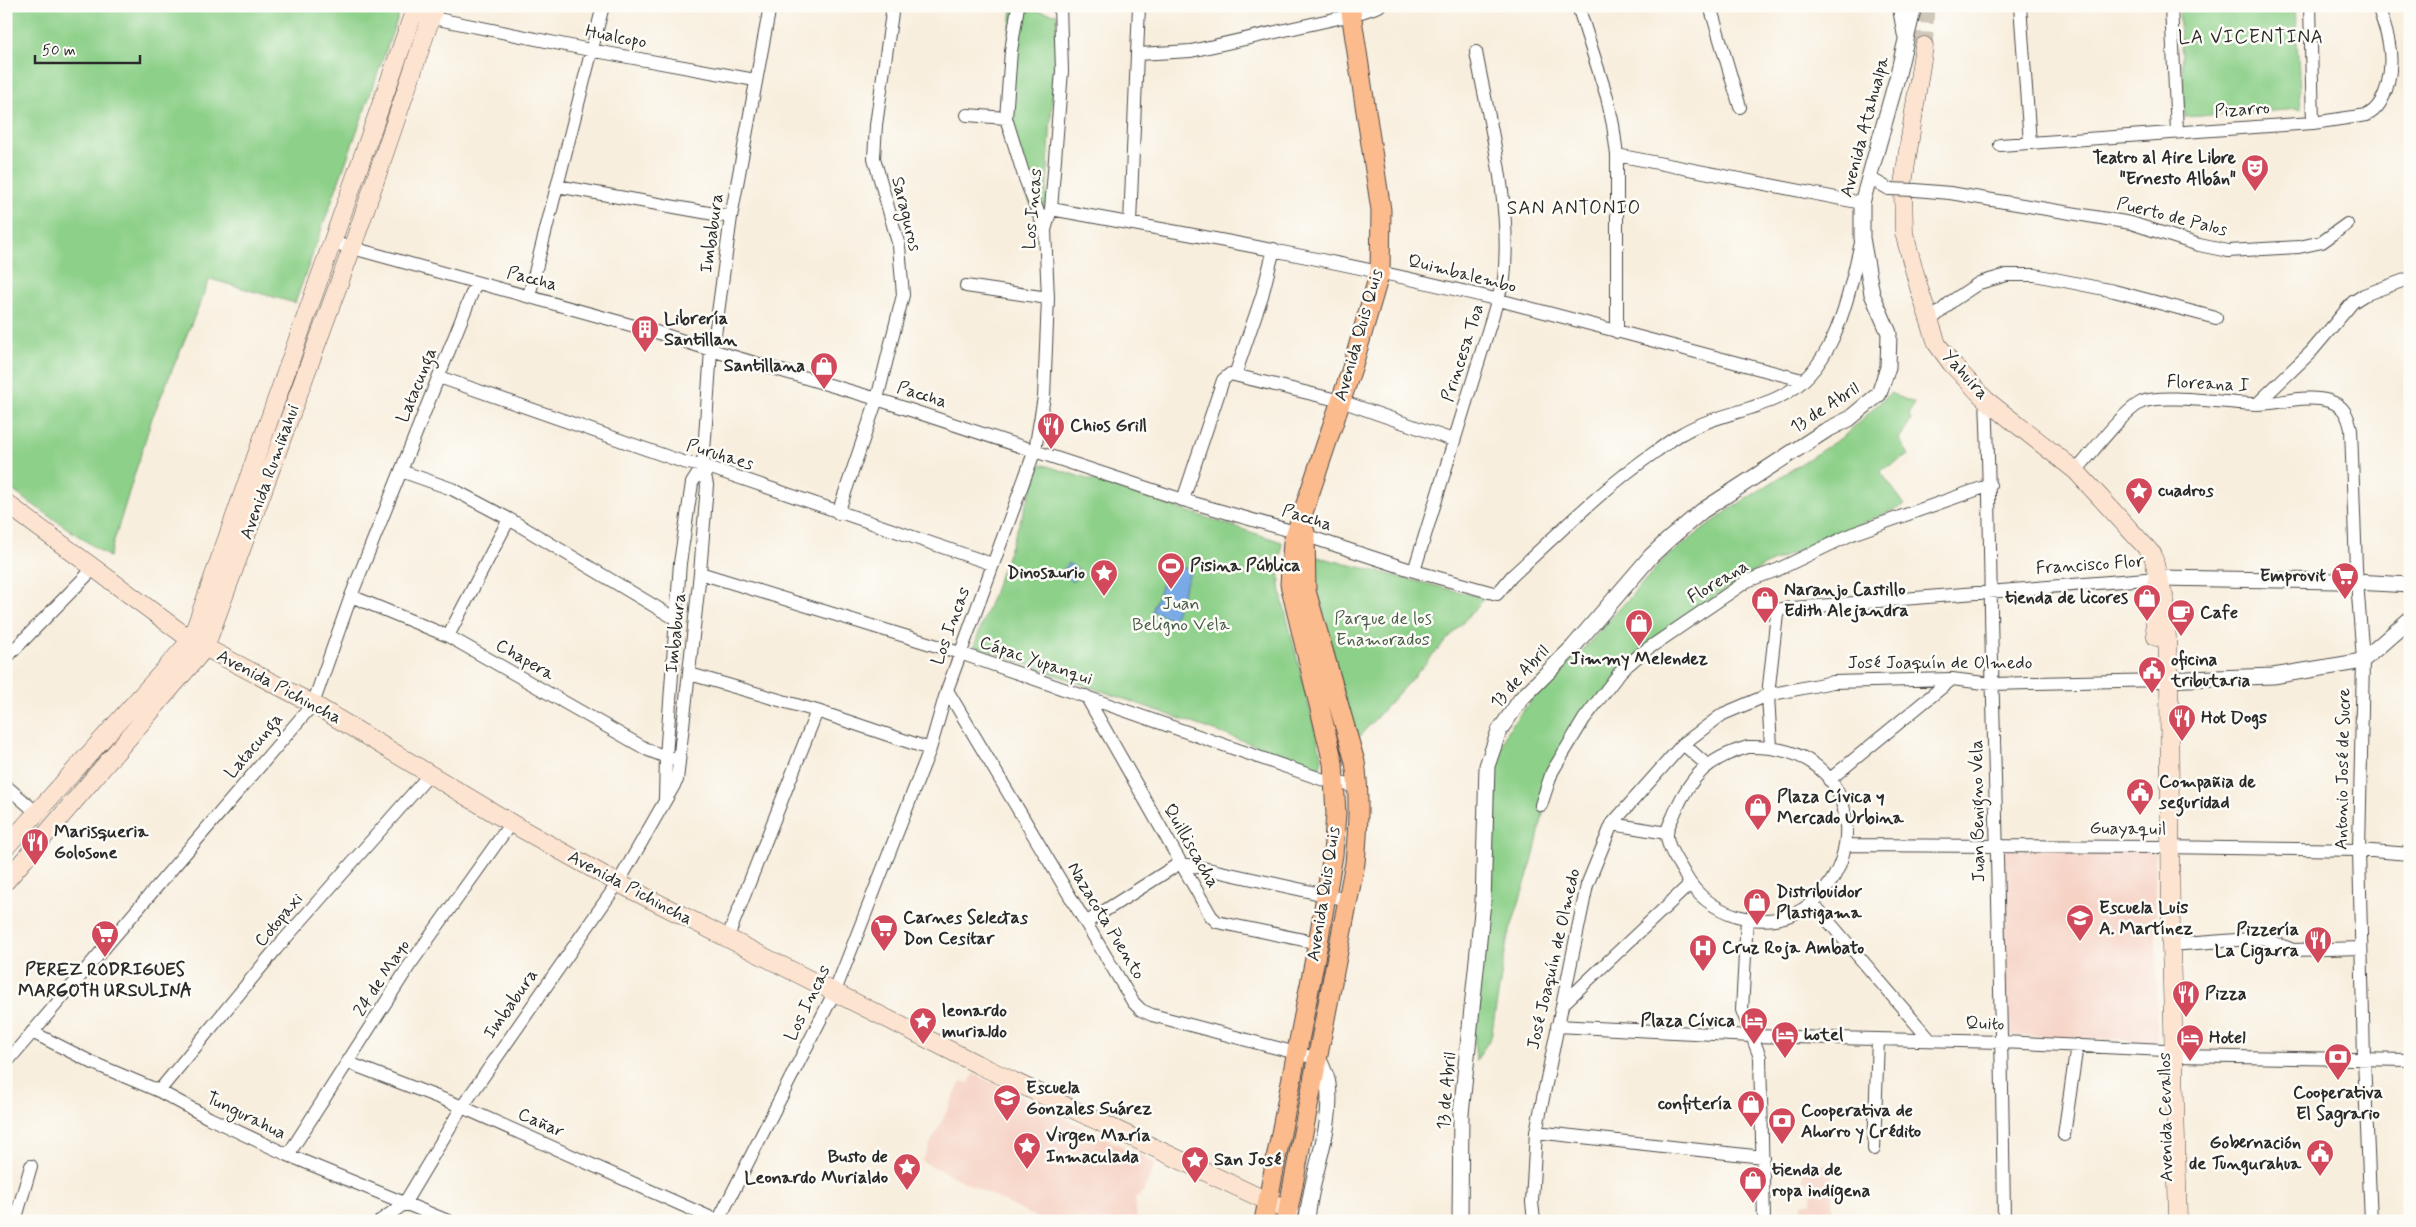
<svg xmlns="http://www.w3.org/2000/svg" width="2416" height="1227" viewBox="0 0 2416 1227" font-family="Mynerve,sans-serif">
  <rect width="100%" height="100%" fill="#fdfcf7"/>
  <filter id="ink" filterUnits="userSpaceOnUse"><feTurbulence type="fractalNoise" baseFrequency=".02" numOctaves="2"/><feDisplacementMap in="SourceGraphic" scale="10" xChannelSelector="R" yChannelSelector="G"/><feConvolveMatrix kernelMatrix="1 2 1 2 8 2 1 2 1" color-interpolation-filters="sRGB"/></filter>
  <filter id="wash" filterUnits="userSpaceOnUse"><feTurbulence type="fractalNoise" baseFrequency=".0096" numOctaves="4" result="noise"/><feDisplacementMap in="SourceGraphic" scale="20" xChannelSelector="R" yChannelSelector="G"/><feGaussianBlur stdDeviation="1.12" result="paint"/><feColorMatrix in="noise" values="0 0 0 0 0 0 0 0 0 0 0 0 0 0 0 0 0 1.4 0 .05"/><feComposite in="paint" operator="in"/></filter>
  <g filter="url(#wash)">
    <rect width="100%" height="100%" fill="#f8eedd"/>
    <path fill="#f6d2c4" d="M2155,849L2157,1042L2009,1035L1997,850Z
      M974,1074L1156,1163L1143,1192L1135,1199L1137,1221L1128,1216V1221H1043L922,1161L961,1082L969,1083Z
      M1832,1164V1214H1802V1203L1812,1202V1182L1803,1181V1165Z"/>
    <path fill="#8dd089" stroke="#5c7e5a" d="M6,6H402L295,303L210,279L152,418L109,557L6,486Z
      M2179,6H2295L2301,109L2185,117Z
      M1012,8L1057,14L1046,203L1037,222L1001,125Z
      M1890,393L1914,403L1909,415L1911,420L1899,439L1909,455L1880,471L1905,505L1763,566L1711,600L1622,680L1571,748L1549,787L1534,855L1507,941L1491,1037L1476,1061L1473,1024L1496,824V763L1507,731L1536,694L1580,653L1664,559L1729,510L1844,436Z
      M1041,464L1282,542L1279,572L1281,594L1322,758L1320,768L974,646Z
      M1314,556L1485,598L1355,741L1315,579Z"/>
    <path fill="#7aaae5" stroke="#526a88" d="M1170,562L1191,570L1173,619L1152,611Z
      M1068,563L1080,571L1073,582L1061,574Z"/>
  </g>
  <g filter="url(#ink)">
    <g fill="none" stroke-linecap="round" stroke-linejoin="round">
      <path stroke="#cfc7b9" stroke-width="18" stroke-dasharray="18 9" stroke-linecap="butt" d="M1922,6L1925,13L1924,46"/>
      <g stroke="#4a4846" stroke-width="14">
        <path id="minor" d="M1018,6L1011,51L1006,118L1024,176L1045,230
          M1578,6L1607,97L1613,125L1617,155V332
          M1710,6L1740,107
          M2020,6L2030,143
          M2171,6L2177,131
          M2310,6L2313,123
          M423,16L590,50L755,80
          M1138,54L1191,51L1352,15L1379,6
          M967,115L1006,118
          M2000,145L2313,123L2367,115C2389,104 2393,66 2389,44C2387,31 2382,19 2378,6
          M1617,155L1862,203
          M1868,177L1889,189
          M557,186L731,217
          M1915,190L1950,193L2131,223L2199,245L2228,251L2299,247L2322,242L2347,224
          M1051,209C1201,236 1351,263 1499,300C1600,326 1701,354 1802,380
          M1130,223L1139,6
          M331,242L656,332L711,350L877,399L1183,500L1295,532L1414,571L1497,594L1512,576C1559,533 1603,488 1655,452C1664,446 1673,438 1683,433C1712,416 1748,412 1779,397C1837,370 1848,294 1862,239
          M966,286L1048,298
          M529,296L603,6
          M1929,322L1952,301L1979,283L2007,275H2035L2114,291L2216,318
          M1235,375L1262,296L1274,249
          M439,377L683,462L708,467L992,564
          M1986,400C1990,488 1990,576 1992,664C1997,849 2002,1035 2004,1221
          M2257,404L2311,352L2353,302L2364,295L2410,278
          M401,471L452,489L509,519L676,619
          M2076,471C2091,454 2123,411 2142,402C2163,393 2230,404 2257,404C2280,404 2306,394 2329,401C2343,405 2348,415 2351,429L2356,568L2363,660L2359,850L2364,1059L2371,1221
          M1183,500L1223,380L1230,374L1341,401L1453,440
          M838,513L877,399L903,295L899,246L874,158L876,125L893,6
          M1414,571L1504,279C1512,203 1490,127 1476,52
          M700,573L960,653L1324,780L1359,787
          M351,596L448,636L648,750L666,757L679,759
          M448,636L509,519
          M6,658L94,568
          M690,674L817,711L930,749
          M947,690L1133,1002L1141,1010L1152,1015L1319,1059
          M1086,696L1211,916L1217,922L1318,943
          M1683,744L1707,765
          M1748,747C1901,744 1858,950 1737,916C1715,909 1696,895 1685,875C1679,863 1666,847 1667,833C1667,827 1673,818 1675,812C1691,775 1709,758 1748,747Z
          M1771,747L1768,695L1777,614L1781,609L2158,578
          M1829,780L1952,679
          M6,786L36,812
          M665,799L666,757L680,563L692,483L703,466
          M1541,805L1552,772L1584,719L1621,671L1643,652L1747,581L1777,570L1852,534L1990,485
          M1612,824L1667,833
          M1846,845L2161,847L2359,850L2410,854
          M1812,902L1930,1040
          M1747,918L1742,1010L1760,1057L1764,1221
          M1087,922L1180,863L1348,900
          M727,939L817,711
          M2171,945L2263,938L2293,950L2361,948
          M1563,1004L1690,884
          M1557,1026L1752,1036L2002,1042L2165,1050L2174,1056L2410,1060
          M32,1032L93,1063L159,1091L209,1118L288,1155L448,1221
          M6,1063L313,704L351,596L476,283
          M349,1063L453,1103L718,1221
          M159,1091L276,949L430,774
          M1536,1132L1763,1157
          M2064,1135L2077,1045
          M1874,1149L1878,1039
          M288,1155L409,966L511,823
          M15,1221L31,1166
          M380,1221L404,1204L462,1107L618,883L677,780L700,573L707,485L703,466L711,350L715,335L731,217L770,6
          M718,1221L835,991L930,749L947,690L1035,450L1044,397L1048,298L1045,230L1051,209L1062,71L1060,6
          M1534,1221L1532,1202L1536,1132L1587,885L1612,824L1683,744L1723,714L1768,695L1833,682L1952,679L1992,684L2160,680"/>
      </g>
      <g stroke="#4a4846" stroke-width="17">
        <path id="tertiary" d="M1900,6L1905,34
          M2158,578L2337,581L2410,585
          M2160,680L2273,676L2352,663L2363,660L2410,619
          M1307,1221C1310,1175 1334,1130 1328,1084C1327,1076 1322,1067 1319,1059
          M1460,1221L1461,1114L1483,902L1487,766L1499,731L1521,699L1573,647L1651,556L1668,540L1702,511L1825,431L1849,419L1879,394L1888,367L1889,333L1872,294L1862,238V203L1897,78L1914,6"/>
      </g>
      <g stroke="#4a4846" stroke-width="19">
        <path id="secondary" d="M1924,46L1903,184L1904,233L1919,288L1937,344L1951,363L1986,400L2076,471L2153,555L2158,578L2165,599L2169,680L2171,945L2178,1221
          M6,503L191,640L313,704L511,823L618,883L977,1064L1290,1212
          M2156,637L2152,597L2158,578
          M6,847L191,640L416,6
          M6,881L205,648L352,248L435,6"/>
      </g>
      <g stroke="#4a4846" stroke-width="21">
        <path id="primary" d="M1264,1221L1318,943L1333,855L1336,813L1333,763L1290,584L1293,542L1352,368L1380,272L1381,210L1350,6
          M1286,1221L1355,863C1358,829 1360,796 1355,762L1306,591L1305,532"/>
      </g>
      <use href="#minor" stroke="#fff" stroke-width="12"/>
      <use href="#tertiary" stroke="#fff" stroke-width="15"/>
      <use href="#secondary" stroke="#fde4d1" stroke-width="18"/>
      <use href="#primary" stroke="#fbbb8d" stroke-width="19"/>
      <g stroke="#4a4846" stroke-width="14" stroke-linecap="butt">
        <path id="minor-bridge" d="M1889,189L1915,190"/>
      </g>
      <use href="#minor-bridge" stroke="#fff" stroke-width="12"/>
    </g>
  </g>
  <defs>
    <g id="theatre-pin" transform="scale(1.4375)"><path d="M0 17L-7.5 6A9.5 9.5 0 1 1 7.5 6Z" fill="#d1495b" stroke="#fdfcf7"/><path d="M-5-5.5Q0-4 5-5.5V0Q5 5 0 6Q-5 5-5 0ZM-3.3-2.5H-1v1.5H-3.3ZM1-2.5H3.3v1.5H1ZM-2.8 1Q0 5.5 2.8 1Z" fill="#fff"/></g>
    <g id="building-pin" transform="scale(1.4375)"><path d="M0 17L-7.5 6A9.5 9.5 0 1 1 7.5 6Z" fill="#d1495b" stroke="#fdfcf7"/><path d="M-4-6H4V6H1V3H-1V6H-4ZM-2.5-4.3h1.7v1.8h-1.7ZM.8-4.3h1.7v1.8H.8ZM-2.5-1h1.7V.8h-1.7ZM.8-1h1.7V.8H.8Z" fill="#fff"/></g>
    <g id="shop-pin" transform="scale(1.4375)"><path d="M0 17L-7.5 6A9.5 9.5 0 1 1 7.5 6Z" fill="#d1495b" stroke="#fdfcf7"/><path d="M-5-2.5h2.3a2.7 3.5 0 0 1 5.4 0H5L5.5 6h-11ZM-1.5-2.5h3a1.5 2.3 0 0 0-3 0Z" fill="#fff"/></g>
    <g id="restaurant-pin" transform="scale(1.4375)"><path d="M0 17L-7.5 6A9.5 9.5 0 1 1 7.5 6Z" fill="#d1495b" stroke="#fdfcf7"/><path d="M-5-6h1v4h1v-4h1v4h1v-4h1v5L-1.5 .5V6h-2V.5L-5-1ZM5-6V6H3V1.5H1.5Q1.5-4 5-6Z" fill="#fff"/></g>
    <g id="sight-pin" transform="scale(1.4375)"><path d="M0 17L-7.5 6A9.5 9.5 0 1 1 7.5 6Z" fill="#d1495b" stroke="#fdfcf7"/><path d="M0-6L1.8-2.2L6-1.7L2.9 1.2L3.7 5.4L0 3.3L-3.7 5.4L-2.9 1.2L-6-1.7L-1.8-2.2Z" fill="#fff"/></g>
    <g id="stadium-pin" transform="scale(1.4375)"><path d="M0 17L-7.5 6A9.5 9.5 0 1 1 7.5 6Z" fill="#d1495b" stroke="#fdfcf7"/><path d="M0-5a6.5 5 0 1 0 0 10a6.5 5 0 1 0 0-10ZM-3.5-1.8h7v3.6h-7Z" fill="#fff"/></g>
    <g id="supermarket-pin" transform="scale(1.4375)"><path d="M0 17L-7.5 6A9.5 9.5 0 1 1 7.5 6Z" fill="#d1495b" stroke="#fdfcf7"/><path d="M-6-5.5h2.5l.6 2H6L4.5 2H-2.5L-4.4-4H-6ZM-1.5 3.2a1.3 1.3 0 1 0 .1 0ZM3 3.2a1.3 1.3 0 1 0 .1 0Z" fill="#fff"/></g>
    <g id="cafe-pin" transform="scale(1.4375)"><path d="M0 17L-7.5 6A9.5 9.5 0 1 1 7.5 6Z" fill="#d1495b" stroke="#fdfcf7"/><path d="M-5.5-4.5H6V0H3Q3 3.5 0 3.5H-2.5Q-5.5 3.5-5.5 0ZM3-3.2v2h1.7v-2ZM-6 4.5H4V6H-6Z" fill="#fff"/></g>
    <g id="civic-pin" transform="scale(1.4375)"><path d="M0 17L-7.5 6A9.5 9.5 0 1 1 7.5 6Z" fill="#d1495b" stroke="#fdfcf7"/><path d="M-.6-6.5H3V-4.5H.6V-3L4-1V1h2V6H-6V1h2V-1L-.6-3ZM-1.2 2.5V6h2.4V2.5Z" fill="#fff"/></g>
    <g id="school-pin" transform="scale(1.4375)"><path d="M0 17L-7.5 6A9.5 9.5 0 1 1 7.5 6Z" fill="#d1495b" stroke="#fdfcf7"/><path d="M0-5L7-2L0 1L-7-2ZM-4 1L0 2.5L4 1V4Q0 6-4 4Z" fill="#fff"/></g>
    <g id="hospital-pin" transform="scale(1.4375)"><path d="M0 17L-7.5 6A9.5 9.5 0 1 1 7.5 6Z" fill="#d1495b" stroke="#fdfcf7"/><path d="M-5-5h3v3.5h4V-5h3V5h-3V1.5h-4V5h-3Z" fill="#fff"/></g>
    <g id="hotel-pin" transform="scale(1.4375)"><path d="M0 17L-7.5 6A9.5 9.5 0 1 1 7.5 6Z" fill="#d1495b" stroke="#fdfcf7"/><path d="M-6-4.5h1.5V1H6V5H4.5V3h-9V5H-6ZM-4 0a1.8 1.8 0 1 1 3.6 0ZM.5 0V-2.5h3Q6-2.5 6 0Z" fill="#fff"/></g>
    <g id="bank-pin" transform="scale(1.4375)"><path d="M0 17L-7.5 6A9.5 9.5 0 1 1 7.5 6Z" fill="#d1495b" stroke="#fdfcf7"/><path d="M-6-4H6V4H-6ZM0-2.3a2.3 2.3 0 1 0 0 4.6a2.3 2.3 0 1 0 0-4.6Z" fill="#fff"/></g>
  </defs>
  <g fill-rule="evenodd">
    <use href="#theatre-pin" x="2255" y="168"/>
    <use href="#building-pin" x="645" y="329"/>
    <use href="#shop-pin" x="824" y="366"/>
    <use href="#restaurant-pin" x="1051" y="426"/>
    <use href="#sight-pin" x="2139" y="491"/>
    <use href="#stadium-pin" x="1171" y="566"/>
    <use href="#sight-pin" x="1104" y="573"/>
    <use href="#supermarket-pin" x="2345" y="576"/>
    <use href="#shop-pin" x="2147" y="598"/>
    <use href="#shop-pin" x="1765" y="600"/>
    <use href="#cafe-pin" x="2181" y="613"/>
    <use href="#shop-pin" x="1639" y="623"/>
    <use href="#civic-pin" x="2152" y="670"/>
    <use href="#restaurant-pin" x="2182" y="718"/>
    <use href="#civic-pin" x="2140" y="792"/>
    <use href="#shop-pin" x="1758" y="807"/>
    <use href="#restaurant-pin" x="35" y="842"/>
    <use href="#shop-pin" x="1757" y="902"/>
    <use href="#school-pin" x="2080" y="918"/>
    <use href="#supermarket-pin" x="884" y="928"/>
    <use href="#supermarket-pin" x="105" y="934"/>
    <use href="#restaurant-pin" x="2318" y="940"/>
    <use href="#hospital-pin" x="1703" y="948"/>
    <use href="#restaurant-pin" x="2186" y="994"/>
    <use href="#sight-pin" x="923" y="1021"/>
    <use href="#hotel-pin" x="1754" y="1021"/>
    <use href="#hotel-pin" x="1785" y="1035"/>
    <use href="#hotel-pin" x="2190" y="1038"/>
    <use href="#bank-pin" x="2338" y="1057"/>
    <use href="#school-pin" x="1007" y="1098"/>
    <use href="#shop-pin" x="1751" y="1104"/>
    <use href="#bank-pin" x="1782" y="1121"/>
    <use href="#sight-pin" x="1027" y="1146"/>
    <use href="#civic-pin" x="2320" y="1153"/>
    <use href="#sight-pin" x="1195" y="1160"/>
    <use href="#sight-pin" x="907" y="1167"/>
    <use href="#shop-pin" x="1753" y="1180"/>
  </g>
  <g text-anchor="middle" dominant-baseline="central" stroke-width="5" stroke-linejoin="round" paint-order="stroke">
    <g font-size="18" fill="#2b2b2b" stroke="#fdfcf7">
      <text transform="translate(616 37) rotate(11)">Hualcopo</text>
      <text transform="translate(2242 110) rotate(-4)">Pizarro</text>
      <text transform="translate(1865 127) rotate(-75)">Avenida Atahualpa</text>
      <text transform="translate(1033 209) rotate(-85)">Los Incas</text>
      <text transform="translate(906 214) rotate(76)">Saraguros</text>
      <text transform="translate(2172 217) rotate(14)">Puerto de Palos</text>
      <text transform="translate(712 233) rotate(-82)">Imbabura</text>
      <text transform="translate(1462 274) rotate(14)">Quimbalembo</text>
      <text transform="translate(532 279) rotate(15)">Paccha</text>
      <text transform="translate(1359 335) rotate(-74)">Avenida Quis Quis</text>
      <text transform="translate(1463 353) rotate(-72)">Princesa Toa</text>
      <text transform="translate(1965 375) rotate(48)">Yahuira</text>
      <text transform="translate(2208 384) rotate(3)">Floreana I</text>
      <text transform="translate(417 385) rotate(-68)">Latacunga</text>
      <text transform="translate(922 395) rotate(18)">Paccha</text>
      <text transform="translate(1825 408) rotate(-33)">13 de Abril</text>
      <text transform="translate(720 455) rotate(17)">Puruhaes</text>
      <text transform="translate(270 472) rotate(-70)">Avenida Rumiñahui</text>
      <text transform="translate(1307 518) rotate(18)">Paccha</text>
      <text transform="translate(2090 565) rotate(-4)">Francisco Flor</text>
      <text transform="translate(1718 582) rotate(-31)">Floreana</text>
      <text transform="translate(951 626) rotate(-70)">Los Incas</text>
      <text transform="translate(676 633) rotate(-84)">Imbabura</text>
      <text transform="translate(525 660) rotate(30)">Chapera</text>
      <text transform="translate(1036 661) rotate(19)">Cápac Yupanqui</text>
      <text x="1940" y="663">José Joaquín de Olmedo</text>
      <text transform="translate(1520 677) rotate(-48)">13 de Abril</text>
      <text transform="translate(279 687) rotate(28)">Avenida Pichincha</text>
      <text transform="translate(254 746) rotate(-50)">Latacunga</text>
      <text transform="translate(2343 769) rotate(-89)">Antonio José de Sucre</text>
      <text transform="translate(1978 811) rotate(-91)">Juan Benigno Vela</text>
      <text transform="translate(2128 829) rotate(1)">Guayaquil</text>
      <text transform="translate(1191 846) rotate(60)">Quilliscacha</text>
      <text transform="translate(630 888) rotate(28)">Avenida Pichincha</text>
      <text transform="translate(1324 894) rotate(-81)">Avenida Quis Quis</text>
      <text transform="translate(279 920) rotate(-50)">Cotopaxi</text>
      <text transform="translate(1106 921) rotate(59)">Nazacota Puento</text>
      <text transform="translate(1554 959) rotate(-77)">José Joaquín de Olmedo</text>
      <text transform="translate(382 978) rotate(-57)">24 de Mayo</text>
      <text transform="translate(808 1003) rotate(-64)">Los Incas</text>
      <text transform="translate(511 1004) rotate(-55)">Imbabura</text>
      <text transform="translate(1985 1024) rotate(2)">Quito</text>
      <text transform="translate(1447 1091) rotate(-85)">13 de Abril</text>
      <text transform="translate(246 1116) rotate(26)">Tungurahua</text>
      <text transform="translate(2166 1117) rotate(-91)">Avenida Cevallos</text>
      <text transform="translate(541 1123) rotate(24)">Cañar</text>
    </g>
    <g font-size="18" font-weight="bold" fill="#2b2b2b" stroke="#fdfcf7" text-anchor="start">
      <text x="2236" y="158" text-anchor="end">Teatro al Aire Libre<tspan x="2236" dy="21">"Ernesto Albán"</tspan></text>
      <text x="664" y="319">Librería<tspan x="664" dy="21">Santillan</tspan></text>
      <text x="805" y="366" text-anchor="end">Santillana</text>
      <text x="1070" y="426">Chios Grill</text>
      <text x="2158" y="491">cuadros</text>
      <text x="1190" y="566">Pisina Pública</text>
      <text x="1085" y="573" text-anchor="end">Dinosaurio</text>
      <text x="2326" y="576" text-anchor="end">Emprovit</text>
      <text x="1784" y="590">Naranjo Castillo<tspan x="1784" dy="21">Edith Alejandra</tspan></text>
      <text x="2128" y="598" text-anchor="end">tienda de licores</text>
      <text x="2200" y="613">Cafe</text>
      <text x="1639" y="659" text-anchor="middle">Jimmy Melendez</text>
      <text x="2171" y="660">oficina<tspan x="2171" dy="21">tributaria</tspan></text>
      <text x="2201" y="718">Hot Dogs</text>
      <text x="2159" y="782">Compañia de<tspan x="2159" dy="21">seguridad</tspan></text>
      <text x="1777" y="797">Plaza Cívica y<tspan x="1777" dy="21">Mercado Urbina</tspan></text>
      <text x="54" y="832">Marisqueria<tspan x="54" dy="21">Golosone</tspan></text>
      <text x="1776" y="892">Distribuidor<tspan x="1776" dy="21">Plastigama</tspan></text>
      <text x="2099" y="908">Escuela Luis<tspan x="2099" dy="21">A. Martínez</tspan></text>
      <text x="903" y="918">Carnes Selectas<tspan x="903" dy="21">Don Cesitar</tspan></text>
      <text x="2299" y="930" text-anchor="end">Pizzería<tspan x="2299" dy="21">La Cigarra</tspan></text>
      <text x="1722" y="948">Cruz Roja Ambato</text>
      <text x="105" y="970" text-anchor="middle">PEREZ RODRIGUES<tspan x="105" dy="21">MARGOTH URSULINA</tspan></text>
      <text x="2205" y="994">Pizza</text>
      <text x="942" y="1011">leonardo<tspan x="942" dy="21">murialdo</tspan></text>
      <text x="1735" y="1021" text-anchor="end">Plaza Cívica</text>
      <text x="1804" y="1035">hotel</text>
      <text x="2209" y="1038">Hotel</text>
      <text x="1026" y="1088">Escuela<tspan x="1026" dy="21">Gonzales Suárez</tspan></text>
      <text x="2338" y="1093" text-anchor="middle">Cooperativa<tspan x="2338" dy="21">El Sagrario</tspan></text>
      <text x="1732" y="1104" text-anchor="end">confitería</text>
      <text x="1801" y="1111">Cooperativa de<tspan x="1801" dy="21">Ahorro y Crédito</tspan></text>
      <text x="1046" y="1136">Virgen María<tspan x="1046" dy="21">Inmaculada</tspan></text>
      <text x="2301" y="1143" text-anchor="end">Gobernación<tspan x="2301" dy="21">de Tungurahua</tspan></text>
      <text x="888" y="1157" text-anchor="end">Busto de<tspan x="888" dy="21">Leonardo Murialdo</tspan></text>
      <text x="1214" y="1160">San José</text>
      <text x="1772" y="1170">tienda de<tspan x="1772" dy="21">ropa indigena</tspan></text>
    </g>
    <g font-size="18" fill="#485d47" stroke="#fdfcf7">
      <text x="1181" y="604">Juan<tspan x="1181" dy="21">Beligno Vela</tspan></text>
      <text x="1383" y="619">Parque de los<tspan x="1383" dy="21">Enamorados</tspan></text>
    </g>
    <g font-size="19" letter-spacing="1" fill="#2b2b2b" stroke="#fdfcf7">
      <text x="2251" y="37">LA VICENTINA</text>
      <text x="1574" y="208">SAN ANTONIO</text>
    </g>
  </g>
  <rect width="2416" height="1227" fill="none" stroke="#fdfcf7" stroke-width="25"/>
  <path d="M35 55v8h105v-8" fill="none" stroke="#2b2b2b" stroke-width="2.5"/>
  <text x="42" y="55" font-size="15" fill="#2b2b2b" stroke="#fdfcf7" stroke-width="4" paint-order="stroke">50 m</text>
</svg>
